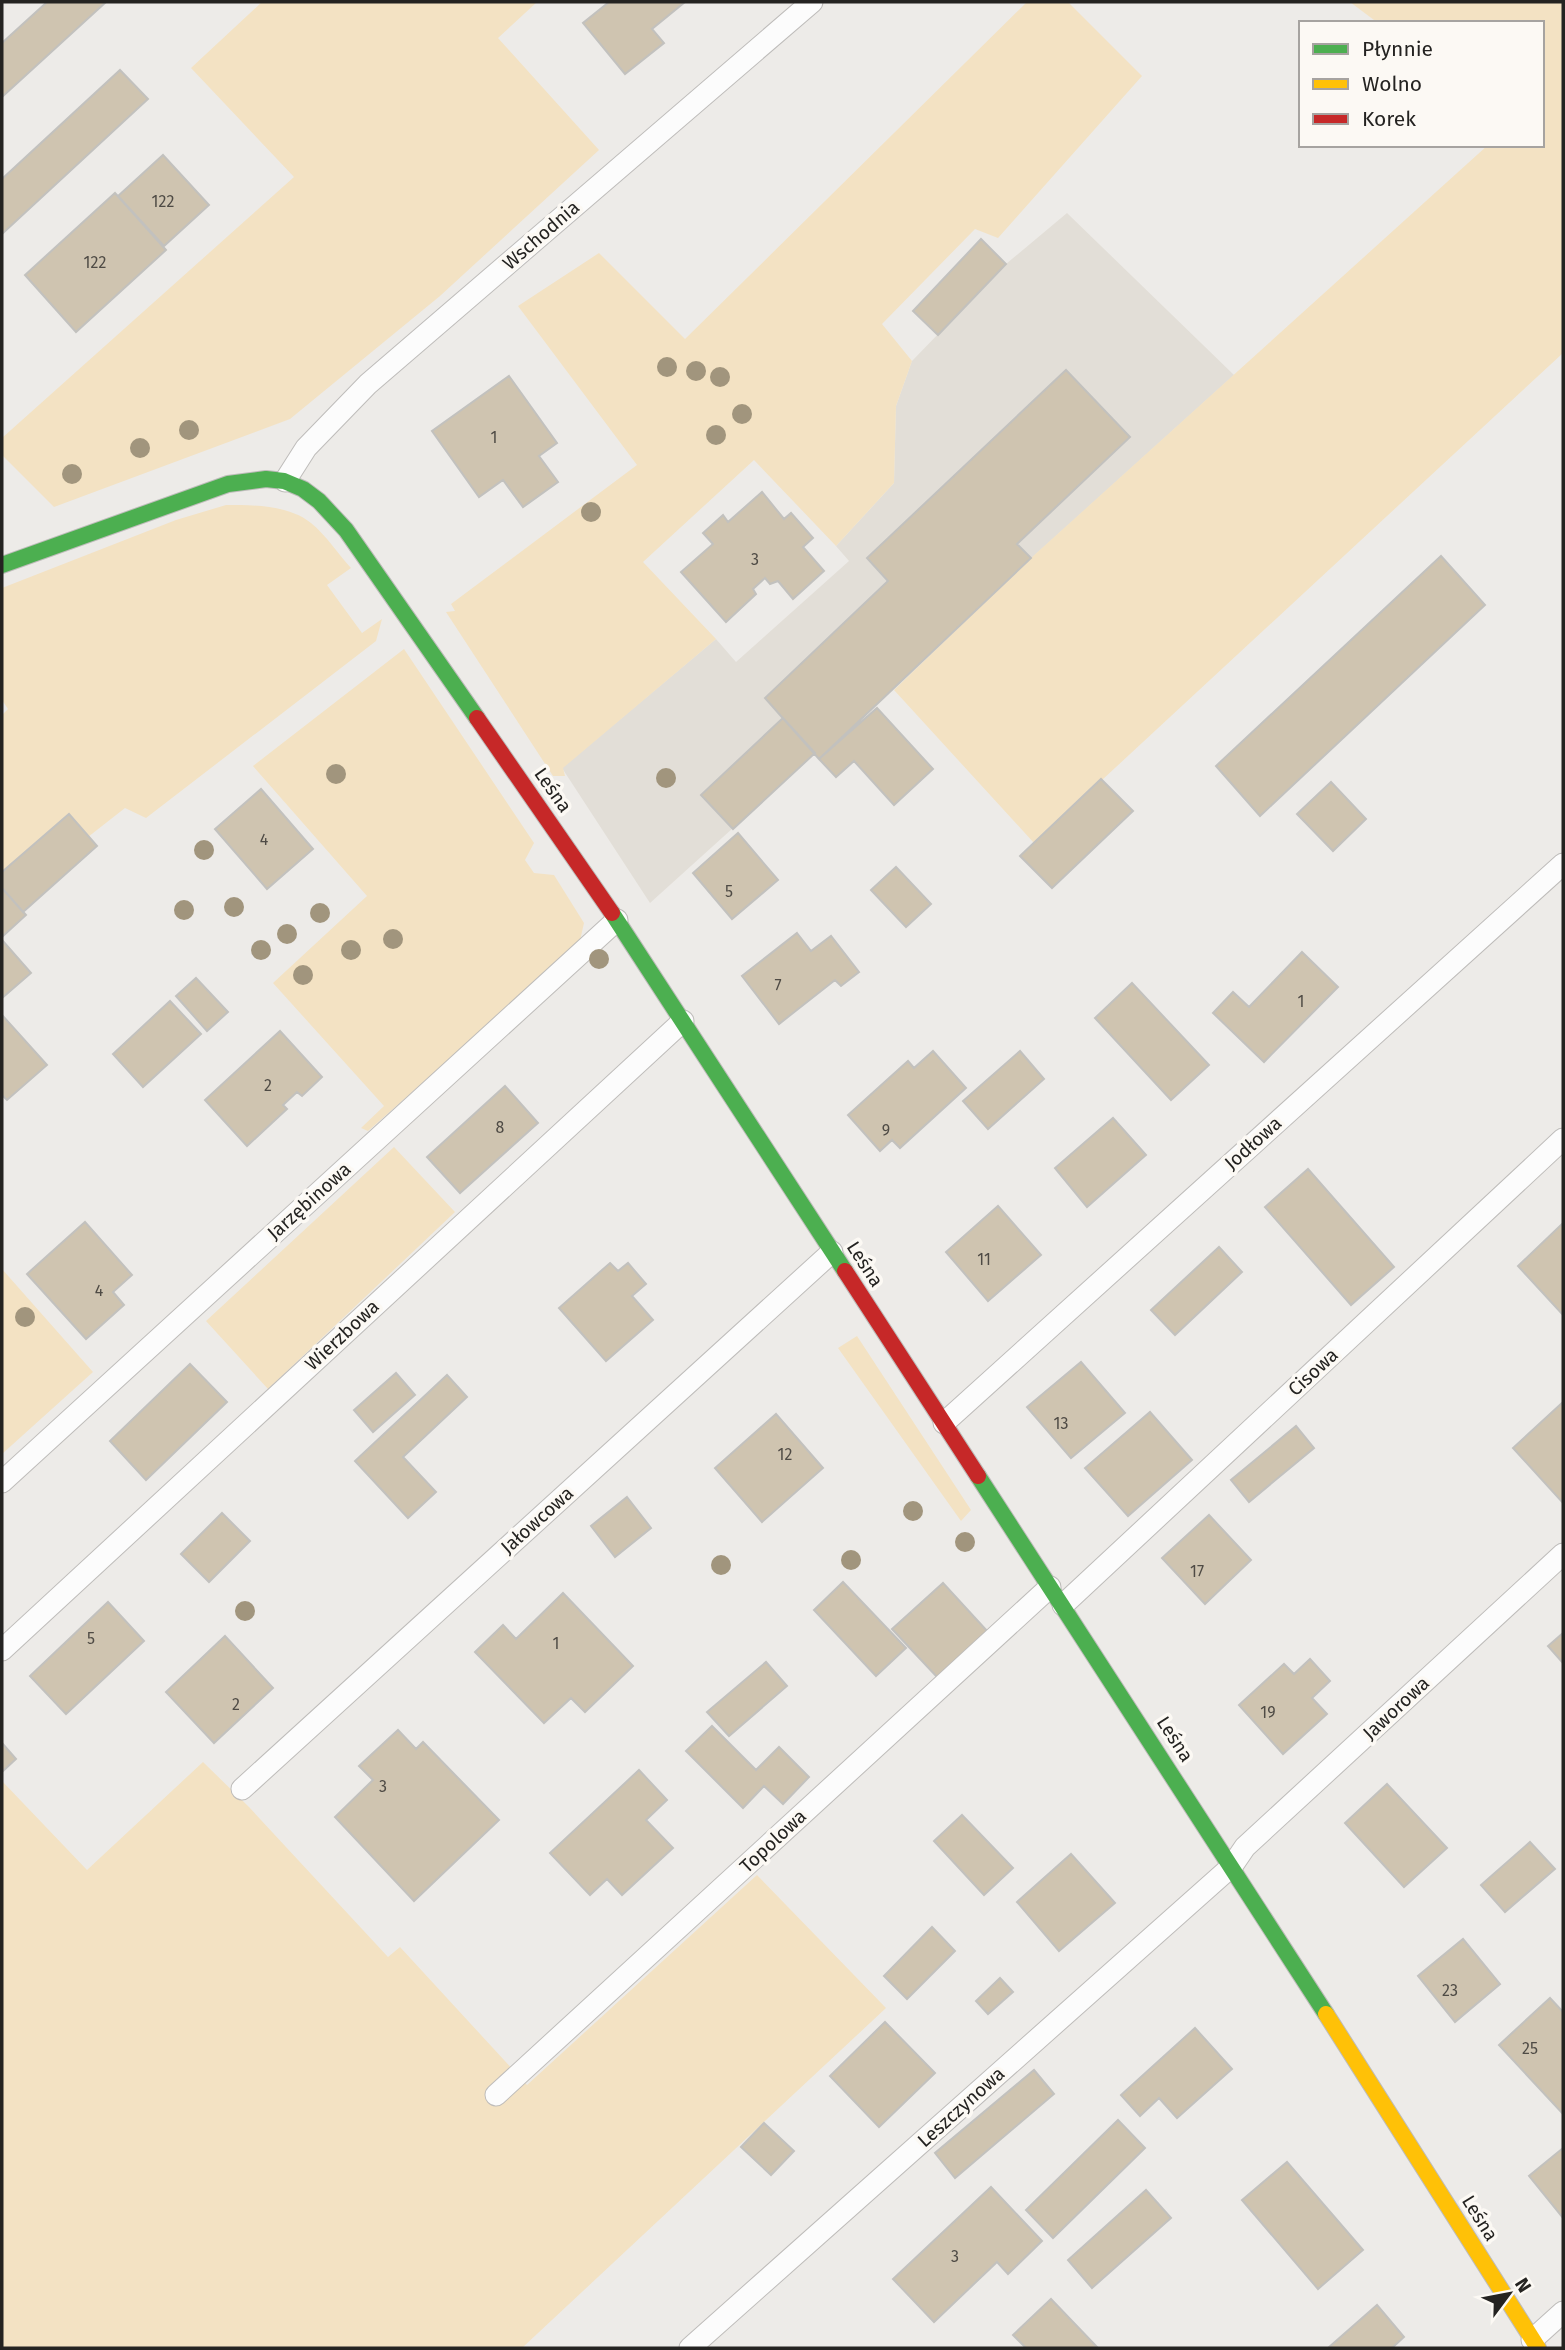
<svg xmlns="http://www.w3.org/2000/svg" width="1565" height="2350" viewBox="0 0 1565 2350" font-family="'Fira Sans',sans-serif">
  <rect width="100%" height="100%" fill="#edebe8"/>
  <path fill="#e2ded7" d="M1067,213L1234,375L650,903L562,768L716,639L736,662L849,561L836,546L894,483L896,406L912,361L1006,264Z"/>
  <path fill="#f3e2c3" d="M262,2H537L498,38L599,150L440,296L290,419L54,507L2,455V438L294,177L191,68Z
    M1027,2H1068L1142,76L998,238L975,229L882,324L912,361L896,406L894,483L836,546L754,460L643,562L716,639L563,768L565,776H553L446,612L455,611L451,604L637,465L518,306L599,253L685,339Z
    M1350,2H1563V353L1034,843L894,690L1031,558L1488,145H1542V23H1378Z
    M226,505C253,505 289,505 311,523C326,535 338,554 351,568L327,585L362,633L382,619L376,641L146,818L125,808L88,837L69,814L2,872V715L8,709L2,700V588L176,520Z
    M404,649L534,843L525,860L534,873L554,875L584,923L579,945L368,1131L361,1128L384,1106L273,983L367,896L253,766Z
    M394,1147L455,1212L268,1389L206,1321Z
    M2,1269L93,1372L2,1454Z
    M857,1336L971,1510L961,1521L838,1348Z
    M203,1762L249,1807L388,1957L400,1947L527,2085L757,1875L886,2008L522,2348H2V1781L87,1870Z"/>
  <path fill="#cfc4b0" stroke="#c2c1be" stroke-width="2" d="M47,2H106L2,97V43Z
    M609,2H685L652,29L664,43L625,74L583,23Z
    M120,70L148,99L2,234V179Z
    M163,155L209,205L164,246L118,196Z
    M115,193L166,250L76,332L25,275Z
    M981,239L1006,264L938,335L913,311Z
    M1066,370L1130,437L1017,544L1031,558L819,759L765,698L888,581L867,558Z
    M509,376L557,443L539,456L558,482L523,507L503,480L479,497L432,431Z
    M762,492L784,519L791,513L813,538L803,547L824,571L793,599L778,581L770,584L765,578L753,589L756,594L726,622L681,572L713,544L703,533L723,515L728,522Z
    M1441,556L1485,605L1260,816L1216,766Z
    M877,708L933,769L894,805L854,761L836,777L819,759Z
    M783,718L815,753L733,829L701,795Z
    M1101,779L1133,811L1052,888L1020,856Z
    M1331,782L1366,819L1333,851L1297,814Z
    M261,789L313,849L267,889L215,829Z
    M69,814L97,846L23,912L2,888V872Z
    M738,833L778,880L732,919L693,873Z
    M896,867L931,904L906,927L871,890Z
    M2,888L26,915L2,937Z
    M797,933L811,951L831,936L859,972L841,986L835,980L779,1024L742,976Z
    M2,940L31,973L2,998Z
    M1302,952L1338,987L1264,1062L1213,1013L1233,992L1249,1007Z
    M196,978L228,1012L207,1031L176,996Z
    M1132,983L1209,1065L1171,1100L1095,1018Z
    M170,1001L201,1034L143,1087L113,1054Z
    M2,1015L47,1065L7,1100L2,1095Z
    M280,1031L322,1077L302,1096L297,1092L283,1105L287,1109L247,1146L205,1100Z
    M933,1051L966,1088L900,1148L892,1140L880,1151L848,1115L908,1061L914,1068Z
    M1020,1051L1044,1079L988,1129L963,1101Z
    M505,1086L538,1123L460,1193L427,1157Z
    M1113,1118L1146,1155L1087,1207L1055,1168Z
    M1308,1169L1394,1267L1351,1305L1265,1207Z
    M998,1206L1041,1255L988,1301L946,1252Z
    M85,1222L132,1275L113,1292L124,1305L86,1339L27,1274Z
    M1563,1223V1315L1518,1266Z
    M1219,1247L1242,1272L1175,1335L1151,1310Z
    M610,1263L618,1271L628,1263L646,1284L632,1296L653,1320L606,1361L559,1308Z
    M1081,1362L1125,1413L1071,1458L1027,1407Z
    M190,1364L227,1402L146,1480L110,1441Z
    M396,1373L415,1395L373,1432L354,1410Z
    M447,1375L467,1397L403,1457L436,1492L408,1518L355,1461Z
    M1563,1402V1503L1513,1448Z
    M1150,1412L1192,1460L1128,1516L1085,1468Z
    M776,1414L823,1468L762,1522L715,1468Z
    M1296,1426L1314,1448L1249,1502L1231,1480Z
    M627,1497L651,1528L615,1557L591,1526Z
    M222,1513L250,1541L209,1582L181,1554Z
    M1209,1515L1251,1560L1205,1604L1162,1558Z
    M843,1582L906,1648L876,1676L814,1610Z
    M943,1583L988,1632L938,1678L892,1629Z
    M563,1593L633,1666L585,1712L571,1698L544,1723L475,1652L503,1625L516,1639Z
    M108,1602L144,1641L66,1714L30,1676Z
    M1563,1633V1663L1548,1646Z
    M225,1636L273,1688L214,1743L166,1692Z
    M1310,1659L1330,1681L1312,1698L1327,1714L1283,1754L1239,1705L1284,1664L1294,1674Z
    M766,1662L787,1686L729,1736L707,1712Z
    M712,1726L756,1770L779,1747L809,1777L783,1804L764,1786L743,1808L686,1751Z
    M398,1730L416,1749L423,1742L499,1820L414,1901L335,1817L373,1780L359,1766Z
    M2,1743L16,1759L2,1772Z
    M639,1770L667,1800L646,1820L673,1848L622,1895L607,1879L590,1895L550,1853Z
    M1387,1784L1447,1848L1404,1887L1345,1823Z
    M962,1815L1013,1868L984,1895L934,1841Z
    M1530,1842L1555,1869L1505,1912L1481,1885Z
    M1071,1854L1115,1903L1059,1951L1017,1902Z
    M932,1927L955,1951L907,1999L884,1976Z
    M1463,1939L1500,1984L1455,2022L1418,1976Z
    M1000,1978L1013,1992L988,2014L976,2001Z
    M1550,1998L1563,2012V2114L1499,2045Z
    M885,2022L935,2073L879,2127L830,2076Z
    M1195,2028L1232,2069L1177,2118L1159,2098L1140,2116L1121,2095Z
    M1034,2070L1054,2094L955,2178L935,2153Z
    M1118,2120L1145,2148L1053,2238L1026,2210Z
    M764,2123L794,2151L771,2175L741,2147Z
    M1563,2148V2218L1529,2176Z
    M1287,2162L1363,2250L1318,2289L1242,2200Z
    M991,2187L1042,2241L1008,2274L997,2262L934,2322L893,2279Z
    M1146,2190L1171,2218L1092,2288L1068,2260Z
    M1051,2299L1098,2348H1026L1013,2335Z
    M1377,2305L1404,2337L1392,2348H1328Z"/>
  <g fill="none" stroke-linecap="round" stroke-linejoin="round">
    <g stroke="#bebcba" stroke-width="23">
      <path id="lane" d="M285,481L306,448L368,384L812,2
        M944,1423L1563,864
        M2,1482L617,920
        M1063,1605L1563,1139
        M2,1650L683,1021
        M242,1789L832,1252
        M496,2095L1050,1587
        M1532,2340L1563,2312
        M690,2348L1232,1866L1245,1847L1563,1554"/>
    </g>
    <g stroke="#bebcba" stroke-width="18">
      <path id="fast" d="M2,565L228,484L266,479L284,481L303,489L319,501L346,530L477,718
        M612,913L845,1271
        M978,1476L1326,2014"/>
    </g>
    <g stroke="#bebcba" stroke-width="18">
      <path id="slow" d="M1326,2014L1538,2348"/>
    </g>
    <g stroke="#bebcba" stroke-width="18">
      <path id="jam" d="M477,718L612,913
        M845,1271L978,1476"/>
    </g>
    <use href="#lane" stroke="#fcfcfc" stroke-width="21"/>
    <use href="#fast" stroke="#4caf50" stroke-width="16"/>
    <use href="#slow" stroke="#ffc107" stroke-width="16"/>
    <use href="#jam" stroke="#c62828" stroke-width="16"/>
  </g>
  <g fill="#a1957d">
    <circle cx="667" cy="367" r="10"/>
    <circle cx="696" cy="371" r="10"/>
    <circle cx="720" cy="377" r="10"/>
    <circle cx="742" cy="414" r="10"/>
    <circle cx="189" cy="430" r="10"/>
    <circle cx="716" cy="435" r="10"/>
    <circle cx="140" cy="448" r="10"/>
    <circle cx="72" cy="474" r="10"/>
    <circle cx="591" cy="512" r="10"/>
    <circle cx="336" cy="774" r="10"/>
    <circle cx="666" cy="778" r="10"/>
    <circle cx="204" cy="850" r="10"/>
    <circle cx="234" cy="907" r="10"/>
    <circle cx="184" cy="910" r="10"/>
    <circle cx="320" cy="913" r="10"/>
    <circle cx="287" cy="934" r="10"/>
    <circle cx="393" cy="939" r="10"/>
    <circle cx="261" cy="950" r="10"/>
    <circle cx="351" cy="950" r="10"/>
    <circle cx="599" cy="959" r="10"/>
    <circle cx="303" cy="975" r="10"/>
    <circle cx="25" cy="1317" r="10"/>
    <circle cx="913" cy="1511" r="10"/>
    <circle cx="965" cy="1542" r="10"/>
    <circle cx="851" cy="1560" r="10"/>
    <circle cx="721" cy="1565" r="10"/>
    <circle cx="245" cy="1611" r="10"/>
  </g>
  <g text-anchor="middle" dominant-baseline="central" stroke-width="7" stroke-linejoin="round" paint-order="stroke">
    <g font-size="16" fill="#4f4b45">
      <text x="163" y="201">122</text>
      <text x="95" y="262">122</text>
      <text x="494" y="437">1</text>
      <text x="755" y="559">3</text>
      <text x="264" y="839">4</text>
      <text x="729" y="891">5</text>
      <text x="778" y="985">7</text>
      <text x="1301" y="1001">1</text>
      <text x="268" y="1085">2</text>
      <text x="500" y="1127">8</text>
      <text x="886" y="1130">9</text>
      <text x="984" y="1259">11</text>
      <text x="99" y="1290">4</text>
      <text x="1061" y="1423">13</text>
      <text x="785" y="1454">12</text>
      <text x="1197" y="1571">17</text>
      <text x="91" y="1638">5</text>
      <text x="556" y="1643">1</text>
      <text x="236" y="1704">2</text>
      <text x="1268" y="1712">19</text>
      <text x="383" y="1786">3</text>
      <text x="1450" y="1990">23</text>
      <text x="1530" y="2048">25</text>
      <text x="955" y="2256">3</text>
    </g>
    <g font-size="19" fill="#242321" stroke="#fcf9f4">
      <text transform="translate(541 235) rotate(-41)">Wschodnia</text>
      <text transform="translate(553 790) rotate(55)">Leśna</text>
      <text transform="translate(1253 1143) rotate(-42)">Jodłowa</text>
      <text transform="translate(309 1201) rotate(-42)">Jarzębinowa</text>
      <text transform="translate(865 1264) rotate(57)">Leśna</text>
      <text transform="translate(342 1335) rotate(-43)">Wierzbowa</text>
      <text transform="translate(1313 1372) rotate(-43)">Cisowa</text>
      <text transform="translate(537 1520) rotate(-42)">Jałowcowa</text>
      <text transform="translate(1396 1708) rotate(-43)">Jaworowa</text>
      <text transform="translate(1175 1739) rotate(57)">Leśna</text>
      <text transform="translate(773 1841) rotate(-43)">Topolowa</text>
      <text transform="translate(961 2107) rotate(-42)">Leszczynowa</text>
      <text transform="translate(1480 2218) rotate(58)">Leśna</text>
    </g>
  </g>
  <rect width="1565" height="2350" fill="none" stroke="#242321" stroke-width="7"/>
  <rect x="1299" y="21" width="245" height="126" fill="#fcf9f4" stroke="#a6a3a0" stroke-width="2"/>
  <rect x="1313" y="44" width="35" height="10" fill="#4caf50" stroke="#a6a3a0" stroke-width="2"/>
  <text x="1362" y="56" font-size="21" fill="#242321">Płynnie</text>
  <rect x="1313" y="79" width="35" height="10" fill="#ffc107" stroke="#a6a3a0" stroke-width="2"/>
  <text x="1362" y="91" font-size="21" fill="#242321">Wolno</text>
  <rect x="1313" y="114" width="35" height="10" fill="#c62828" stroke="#a6a3a0" stroke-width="2"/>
  <text x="1362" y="126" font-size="21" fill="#242321">Korek</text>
  <g transform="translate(1509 2294) rotate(58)" stroke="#fcf9f4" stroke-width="5" paint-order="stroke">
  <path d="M0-5L12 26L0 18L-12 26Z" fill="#242321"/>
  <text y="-10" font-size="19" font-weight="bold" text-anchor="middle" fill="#242321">N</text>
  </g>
</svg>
